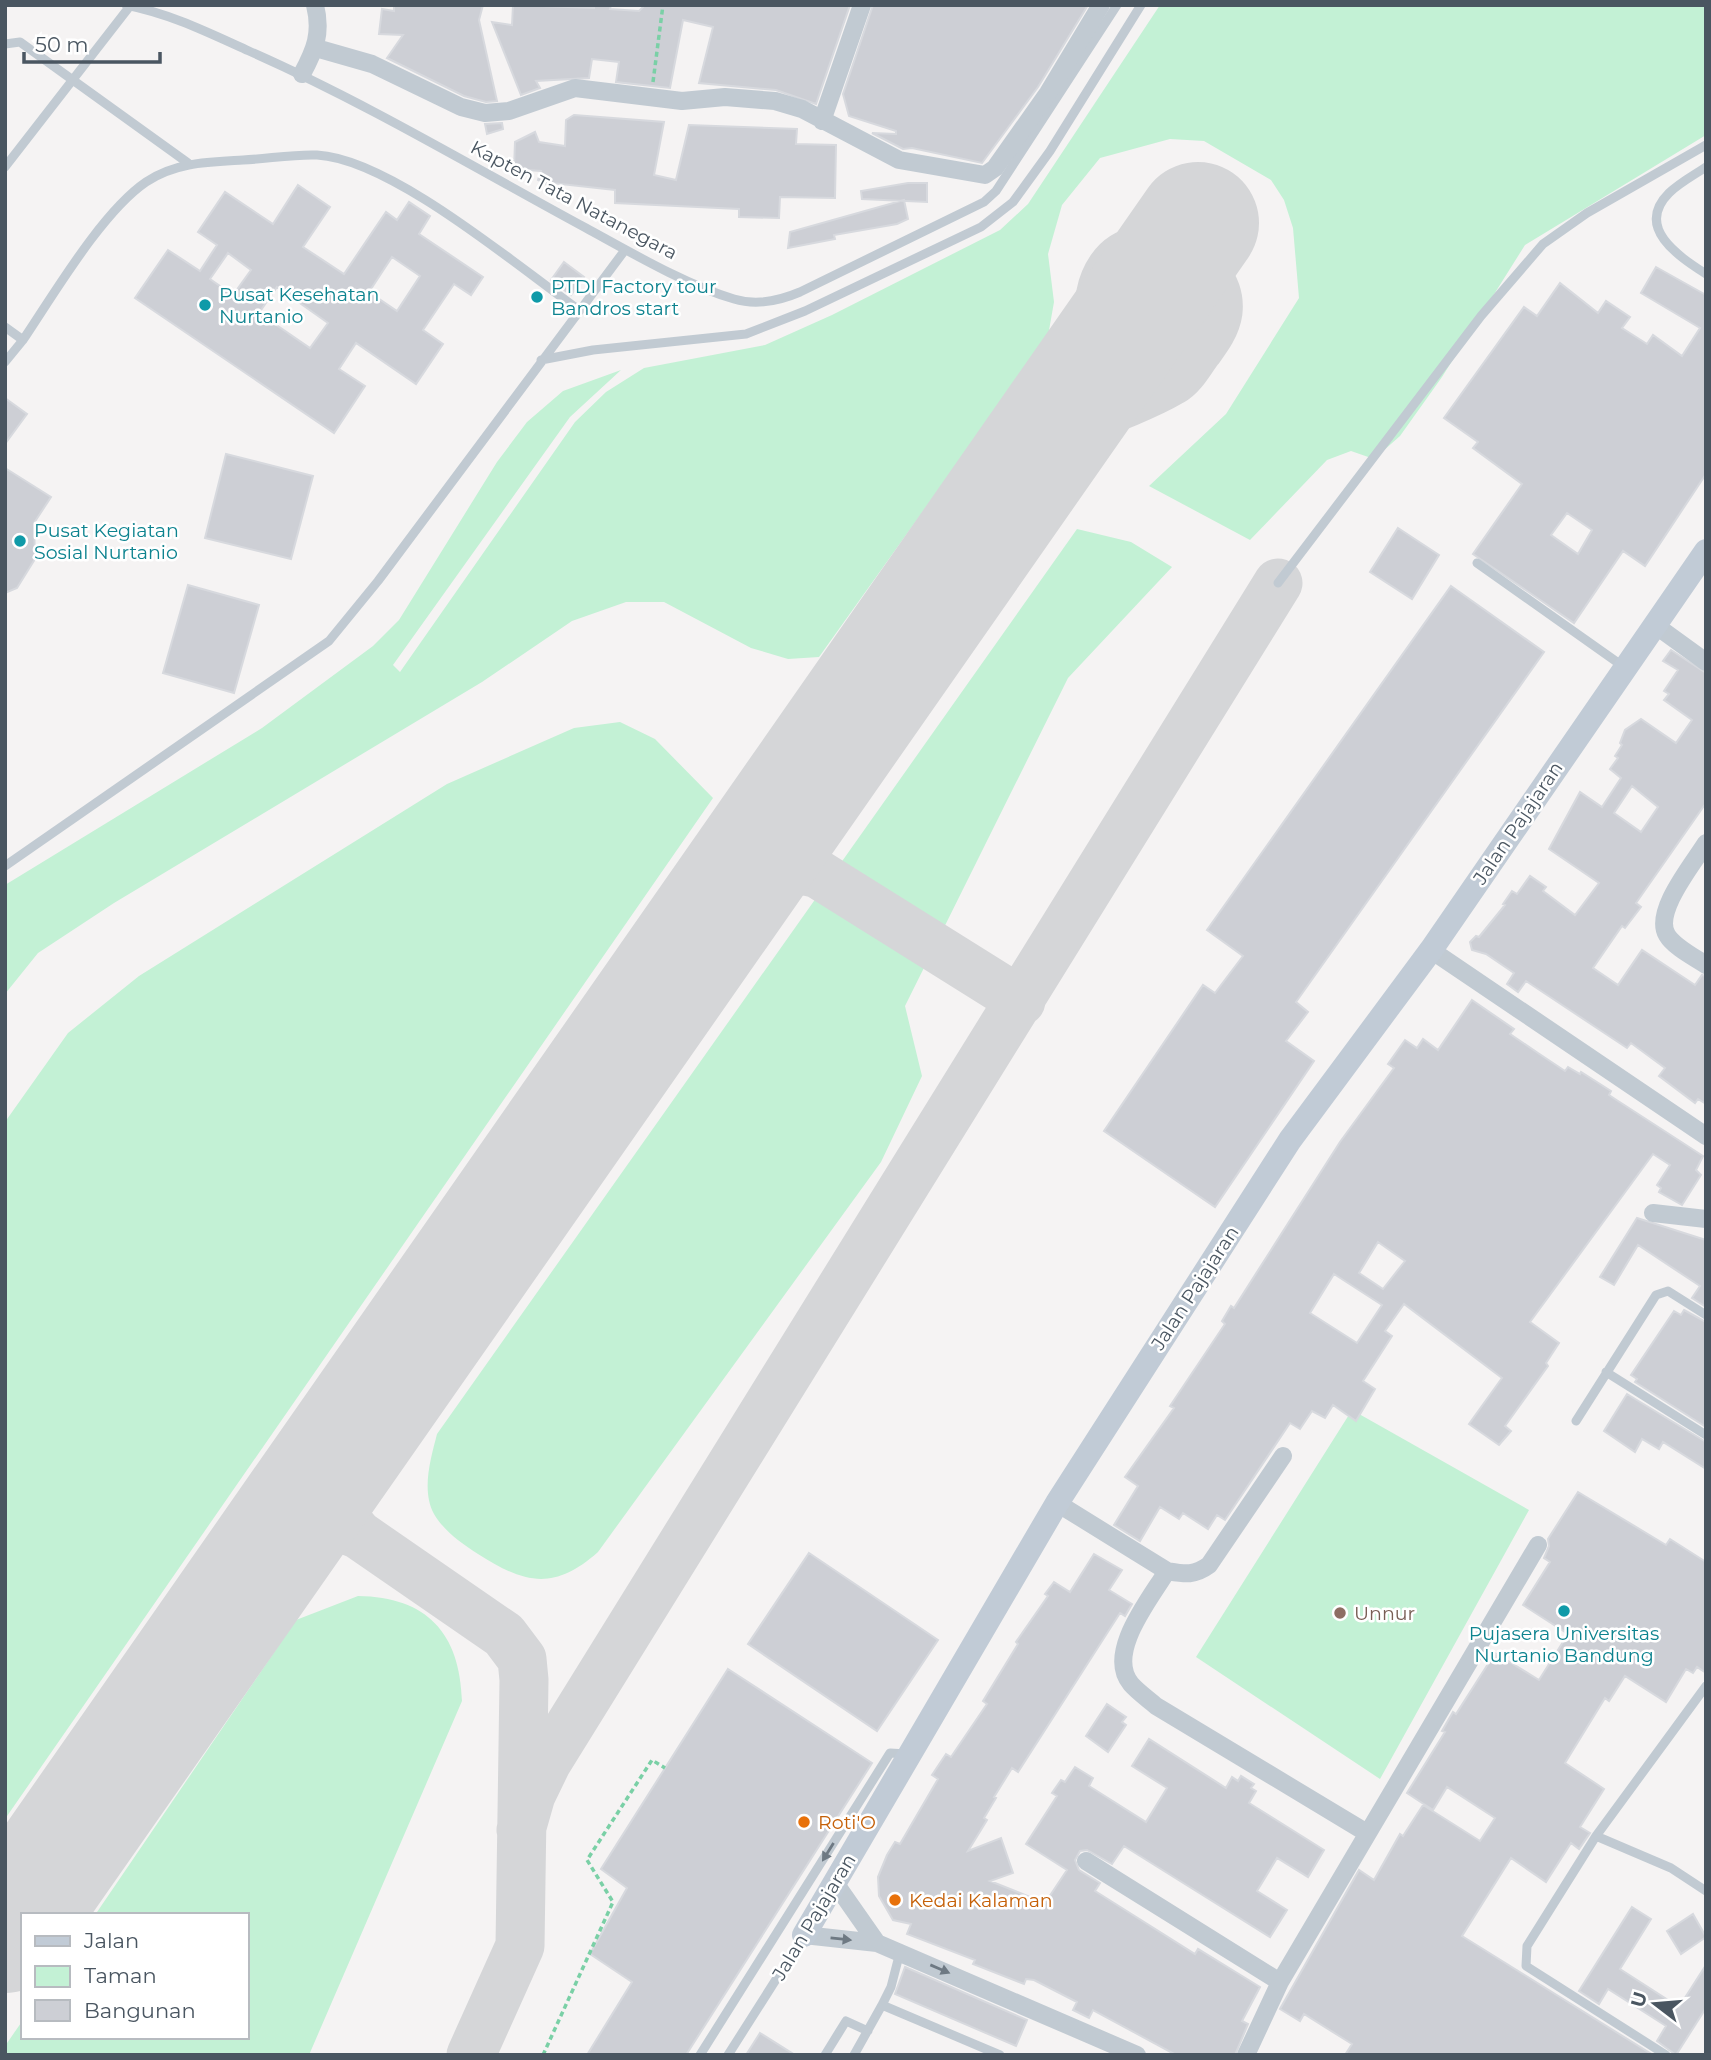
<svg xmlns="http://www.w3.org/2000/svg" width="1711" height="2060" viewBox="0 0 1711 2060" font-family="Montserrat,sans-serif">
  <rect width="100%" height="100%" fill="#f5f3f3"/>
  <path fill="#c3f1d5" d="M1160,5H1706V135L1525,245L1442,377L1400,436L1374,459L1351,451L1327,460L1250,540L1149,486L1226,414L1299,298L1293,228L1284,200L1271,180L1204,141L1170,139L1100,158L1062,205L1048,254L1054,302L1048,336L819,657L788,659L751,648L664,602H626L572,621L482,682L114,903L38,953L5,994V885L262,728L373,646L399,620L497,462L527,422L563,391L621,370L570,417L393,665L400,672L575,422L606,392L644,368L765,345L832,315L1000,230L1028,204Z
    M1077,529L1131,542L1172,567L1068,678L905,1006L922,1076L881,1162L598,1552C554,1591 525,1584 478,1554C461,1543 444,1531 434,1514C421,1490 431,1458 437,1434Z
    M620,722L655,739L713,798L5,1819V1122L68,1033L139,976L447,784L574,728Z
    M1352,1410L1529,1510L1380,1779L1196,1657Z
    M358,1596C427,1597 460,1633 462,1701L309,2055H5V2046L23,2020V2037H247V1915H95L296,1620Z"/>
  <g fill="none" stroke-linecap="round" stroke-linejoin="round">
    <path stroke="#d5d6d8" stroke-width="49" d="M1044,444C1062,415 1088,384 1095,351C1102,322 1093,295 1111,269C1140,226 1224,261 1218,312C1216,326 1207,338 1199,349C1191,359 1183,375 1172,381C1138,401 1091,416 1054,430
      M800,794L787,839L788,851L818,874
      M731,893C764,873 779,863 818,874L1021,1001
      M352,1436C331,1475 327,1500 359,1535L504,1635L522,1659L524,1680L520,1946L471,2055
      M271,1552C300,1526 321,1518 359,1535
      M521,1830L531,1795L547,1762L1278,583"/>
    <path stroke="#d5d6d8" stroke-width="122" d="M5,1932L1198,223"/>
  </g>
  <path fill="#cdcfd5" stroke="#d7d9de" stroke-width="2" fill-rule="evenodd" d="M394,5H483L479,20L497,101L486,102L464,96L387,58L403,35L379,34L382,9L394,11Z
    M513,5L594,8V5H611L610,9L639,11L645,5H850L816,104L776,90L699,83L713,27L683,20L670,88L616,82L619,62L592,59L589,78L536,81L540,88L521,95L492,22L512,25Z
    M873,5H1088L1038,87L982,163L912,148L903,149L872,133L896,134V131L849,116L843,94Z
    M574,115L664,122L654,175L676,180L689,125L797,129L796,144L836,145L835,198L780,197L779,218L739,217V209L615,203V190L552,183L551,186L538,180L541,171L514,169L515,142L535,132L539,142L565,146L566,120Z
    M502,123L503,129L487,134L485,124Z
    M908,183H927V202L862,199L861,191Z
    M298,185L330,207L303,247L344,274L386,212L397,220L409,202L430,216L419,234L483,277L471,295L454,284L423,330L443,344L416,384L356,343L339,369L365,386L334,433L135,298L168,250L200,271L217,245L198,232L225,192L273,224ZM228,253L251,270L233,295L210,279ZM392,257L420,276L397,311L369,292ZM277,287L328,323L310,348L259,313Z
    M904,200L908,219L897,224L834,235L835,239L788,248L790,232Z
    M564,262L584,277L571,295L551,280Z
    M1656,267L1706,295V474L1645,566L1623,551L1574,623L1473,554L1522,484L1473,448L1478,442L1444,418L1524,307L1537,316L1560,283L1598,313L1606,301L1630,317L1622,328L1647,344L1653,335L1682,356L1700,328L1641,293ZM1567,513L1592,530L1578,554L1551,535Z
    M5,398L27,414L5,444Z
    M226,454L313,476L291,559L205,538Z
    M5,468L51,497L34,523L35,559L17,588L5,593Z
    M1398,528L1439,555L1412,599L1370,572Z
    M188,585L259,605L234,693L163,673Z
    M1451,586L1544,652L1296,1002L1308,1012L1286,1041L1314,1061L1215,1207L1104,1131L1203,985L1215,993L1243,956L1207,930Z
    M1671,650L1706,673V803L1636,903L1641,907L1625,928L1622,926L1593,968L1618,985L1642,950L1695,985L1702,975L1706,976V1104L1698,1099L1695,1103L1659,1076L1665,1068L1631,1043L1627,1048L1526,981L1518,992L1507,984L1514,973L1486,954L1472,950L1470,942L1476,936L1479,937L1505,905L1503,904L1512,891L1517,894L1530,876L1546,887L1543,891L1575,915L1599,883L1549,849L1580,792L1602,807L1621,778L1610,769L1618,758L1615,756L1622,745L1620,743L1625,730L1641,719L1676,743L1692,720L1664,700L1669,694L1664,691L1678,670L1663,661ZM1632,786L1658,807L1641,832L1614,813Z
    M1472,1000L1514,1029L1510,1034L1538,1053L1565,1071L1568,1067L1580,1074L1581,1072L1611,1091L1609,1095L1615,1099L1703,1156L1696,1170L1701,1175L1682,1205L1659,1192L1661,1188L1657,1185L1670,1165L1653,1154L1530,1322L1559,1343L1546,1363L1548,1366L1505,1426L1511,1431L1499,1445L1469,1424L1502,1378L1404,1304L1385,1331L1392,1336L1363,1381L1375,1389L1356,1421L1333,1405L1325,1418L1312,1411L1300,1429L1290,1423L1225,1520L1217,1515L1208,1529L1183,1513L1179,1519L1160,1507L1140,1541L1114,1525L1138,1486L1125,1477L1174,1408L1170,1406L1225,1324L1222,1321L1231,1306L1234,1308L1340,1142L1394,1068L1388,1064L1405,1040L1417,1048L1423,1039L1438,1050ZM1378,1242L1405,1261L1383,1289L1359,1273ZM1334,1274L1382,1305L1357,1343L1310,1313Z
    M1637,1218L1706,1240V1307L1692,1298L1700,1286L1638,1245L1614,1285L1600,1277Z
    M1684,1310L1706,1322V1427L1635,1382L1637,1379L1631,1375L1674,1311L1681,1315Z
    M1627,1394L1706,1442V1469L1663,1442L1659,1449L1642,1439L1635,1452L1604,1431Z
    M1578,1492L1666,1545L1670,1539L1706,1562V1673L1697,1667L1693,1673L1686,1669L1666,1702L1625,1676L1609,1701L1605,1698L1565,1763L1604,1789L1580,1827L1590,1833L1579,1849L1571,1843L1546,1882L1511,1858L1462,1936L1653,2055H1345L1352,2044L1304,2014L1300,2021L1280,2009L1359,1870L1374,1880L1400,1834L1403,1836L1423,1805L1480,1841L1495,1818L1447,1787L1433,1810L1407,1793L1445,1732L1442,1731L1453,1712L1456,1714L1495,1653L1539,1680L1568,1634L1523,1605L1550,1562L1544,1558L1549,1546L1548,1539Z
    M809,1553L938,1640L877,1731L748,1644Z
    M1094,1554L1122,1570L1109,1590L1132,1604L1125,1616L1120,1613L1018,1772L1012,1768L994,1797L996,1798L984,1818L987,1820L968,1851L1001,1838L1013,1873L990,1881L1045,1903L1067,1870L1026,1844L1057,1796L1052,1793L1061,1780L1065,1782L1075,1767L1093,1778L1089,1786L1146,1822L1167,1788L1132,1766L1149,1739L1226,1788L1232,1777L1238,1781L1241,1776L1254,1784L1251,1788L1256,1791L1249,1803L1324,1850L1308,1877L1277,1858L1257,1891L1287,1910L1270,1937L1124,1846L1112,1864L1087,1850L1080,1851L1075,1860L1079,1870L1100,1883L1095,1891L1195,1954L1198,1949L1260,1987L1242,2021L1248,2024L1235,2055H1176L1093,2010L1089,2018L1073,2010L1077,2002L1034,1980L1026,1979L1024,1984L973,1964L975,1960L907,1934L911,1924L893,1920L879,1896L878,1877L887,1855L895,1842L900,1844L938,1779L932,1775L946,1754L951,1757L987,1704L983,1701L1018,1644L1016,1642L1048,1596L1045,1594L1054,1582L1070,1592Z
    M728,1669L872,1763L686,2055H587L632,1982L590,1954L627,1888L601,1869Z
    M1107,1704L1126,1717L1122,1722L1126,1725L1108,1752L1086,1736Z
    M1632,1907L1651,1919L1620,1969L1679,2007L1706,1965V2008L1676,2055L1657,2041L1666,2026L1608,1989L1599,2004L1579,1991Z
    M1693,1914L1706,1937L1681,1954L1667,1931Z
    M905,1967L1027,2020L1016,2046L895,1994Z
    M760,2033L795,2055H746Z"/>
  <g fill="none" stroke-linecap="round" stroke-linejoin="round">
    <path stroke="#7ad0a6" stroke-width="3.5" stroke-dasharray="5 3.5" stroke-linecap="butt" d="M653,82L663,5
      M543,2055L613,1902L587,1860L652,1760L665,1768"/>
    <path stroke="#c1cad2" stroke-width="9" d="M126,5C171,14 207,32 249,51C365,102 475,168 586,228C630,252 686,285 734,299C757,306 779,301 800,292L984,202L996,191L1117,5
      M5,44L20,42L188,163
      M5,167L130,6
      M1706,167C1694,175 1679,183 1669,193C1634,228 1680,257 1706,274
      M5,327L23,340C54,294 102,212 146,182C176,162 209,162 243,160C267,159 293,154 317,155C391,159 517,266 579,310
      M541,360L593,350L746,334L805,311L981,227L1013,202L1050,151L1141,5
      M5,362L23,340
      M1477,563L1624,667
      M1278,583L1481,316L1543,244L1587,213L1706,145
      M5,866L329,641L378,581L625,250
      M1606,1372L1706,1435
      M1576,1421L1656,1295L1668,1291L1706,1315
      M1596,1836L1671,1868L1706,1891
      M882,2005L891,1987L900,1952
      M700,2055L890,1753L907,1754
      M728,2055L803,1937
      M825,2055L846,2021L868,2031
      M854,2055L882,2005L1000,2055
      M1666,2055L1526,1966L1527,1946L1596,1836L1706,1686"/>
    <path stroke="#c1cad2" stroke-width="18" d="M316,48L372,64L461,107L485,113L509,111L575,88L682,101L725,97L775,101L802,109L899,160L985,175L995,168L1048,93L1101,5
      M302,74C315,50 322,33 315,5
      M822,121L862,5
      M1655,625L1706,662
      M1706,843C1693,864 1653,912 1667,935C1674,947 1694,957 1706,965
      M1431,950L1706,1136
      M1653,1213L1706,1219
      M1057,1503L1167,1571C1185,1574 1194,1576 1209,1565L1283,1456
      M1167,1571C1151,1598 1105,1653 1131,1684C1138,1692 1148,1699 1156,1706L1367,1833
      M1086,1861L1280,1982
      M835,1883L877,1943
      M804,1935L877,1943L1137,2055
      M1246,2055L1280,1982L1538,1545"/>
    <path stroke="#c1cbd6" stroke-width="24" d="M804,1935L1057,1503L1290,1140L1431,950L1706,551"/>
  </g>
  <defs><path id="oneway-solid" d="M-6-.8H1V-3.2L6.5 0L1 3.2V.8H-6Z" transform="scale(1.75)"/></defs>
  <g fill="#6e7983">
    <use href="#oneway-solid" transform="translate(828 1852) rotate(122)"/>
    <use href="#oneway-solid" transform="translate(841 1939) rotate(6)"/>
    <use href="#oneway-solid" transform="translate(940 1969) rotate(23)"/>
  </g>
  <g fill="#0f9aa8" stroke="#fff" stroke-width="2.5">
    <circle cx="537" cy="297" r="7"/>
    <circle cx="205" cy="305" r="7"/>
    <circle cx="20" cy="541" r="7"/>
    <circle cx="1564" cy="1611" r="7"/>
  </g>
  <circle fill="#8d6e63" stroke="#fff" stroke-width="2.5" cx="1340" cy="1613" r="7"/>
  <g fill="#e8710a" stroke="#fff" stroke-width="2.5">
    <circle cx="804" cy="1822" r="7"/>
    <circle cx="895" cy="1900" r="7"/>
  </g>
  <g text-anchor="middle" dominant-baseline="central" stroke-width="5" stroke-linejoin="round" paint-order="stroke">
    <g font-size="19" fill="#4a5661" stroke="#fff">
      <text transform="translate(574 200) rotate(28)">Kapten Tata Natanegara</text>
      <text transform="translate(1518 823) rotate(-56)">Jalan Pajajaran</text>
      <text transform="translate(1195 1288) rotate(-57)">Jalan Pajajaran</text>
      <text transform="translate(814 1917) rotate(-59)">Jalan Pajajaran</text>
    </g>
    <g font-size="19" fill="#0d838f" stroke="#fff" text-anchor="start">
      <text x="551" y="286">PTDI Factory tour<tspan x="551" dy="22">Bandros start</tspan></text>
      <text x="219" y="294">Pusat Kesehatan<tspan x="219" dy="22">Nurtanio</tspan></text>
      <text x="34" y="530">Pusat Kegiatan<tspan x="34" dy="22">Sosial Nurtanio</tspan></text>
      <text x="1564" y="1633" text-anchor="middle">Pujasera Universitas<tspan x="1564" dy="22">Nurtanio Bandung</tspan></text>
    </g>
    <g font-size="19" fill="#785e54" stroke="#fff" text-anchor="start">
      <text x="1354" y="1613">Unnur</text>
    </g>
    <g font-size="19" fill="#c56008" stroke="#fff" text-anchor="start">
      <text x="818" y="1822">Roti'O</text>
      <text x="909" y="1900">Kedai Kalaman</text>
    </g>
  </g>
  <rect width="1711" height="2060" fill="none" stroke="#4a5661" stroke-width="14"/>
  <rect x="21" y="1913" width="228" height="126" fill="#ffffff" stroke="#b7bbc0" stroke-width="2"/>
  <rect x="35" y="1936" width="35" height="10" fill="#c1cbd6" stroke="#b7bbc0" stroke-width="2"/>
  <text x="84" y="1948" font-size="21" fill="#4a5661">Jalan</text>
  <rect x="35" y="1966" width="35" height="21" fill="#c3f1d5" stroke="#b7bbc0" stroke-width="2"/>
  <text x="84" y="1983" font-size="21" fill="#4a5661">Taman</text>
  <rect x="35" y="2000" width="35" height="21" fill="#cdcfd5" stroke="#b7bbc0" stroke-width="2"/>
  <text x="84" y="2018" font-size="21" fill="#4a5661">Bangunan</text>
  <g transform="translate(1655 2004) rotate(286)" stroke="#ffffff" stroke-width="5" paint-order="stroke">
  <path d="M0-5L12 26L0 18L-12 26Z" fill="#4a5661"/>
  <text y="-10" font-size="19" font-weight="bold" text-anchor="middle" fill="#4a5661">U</text>
  </g>
  <path d="M24 52v10h136v-10" fill="none" stroke="#4a5661" stroke-width="3.5"/>
  <text x="35" y="52" font-size="21" fill="#4a5661" stroke="#ffffff" stroke-width="5" paint-order="stroke">50 m</text>
</svg>
